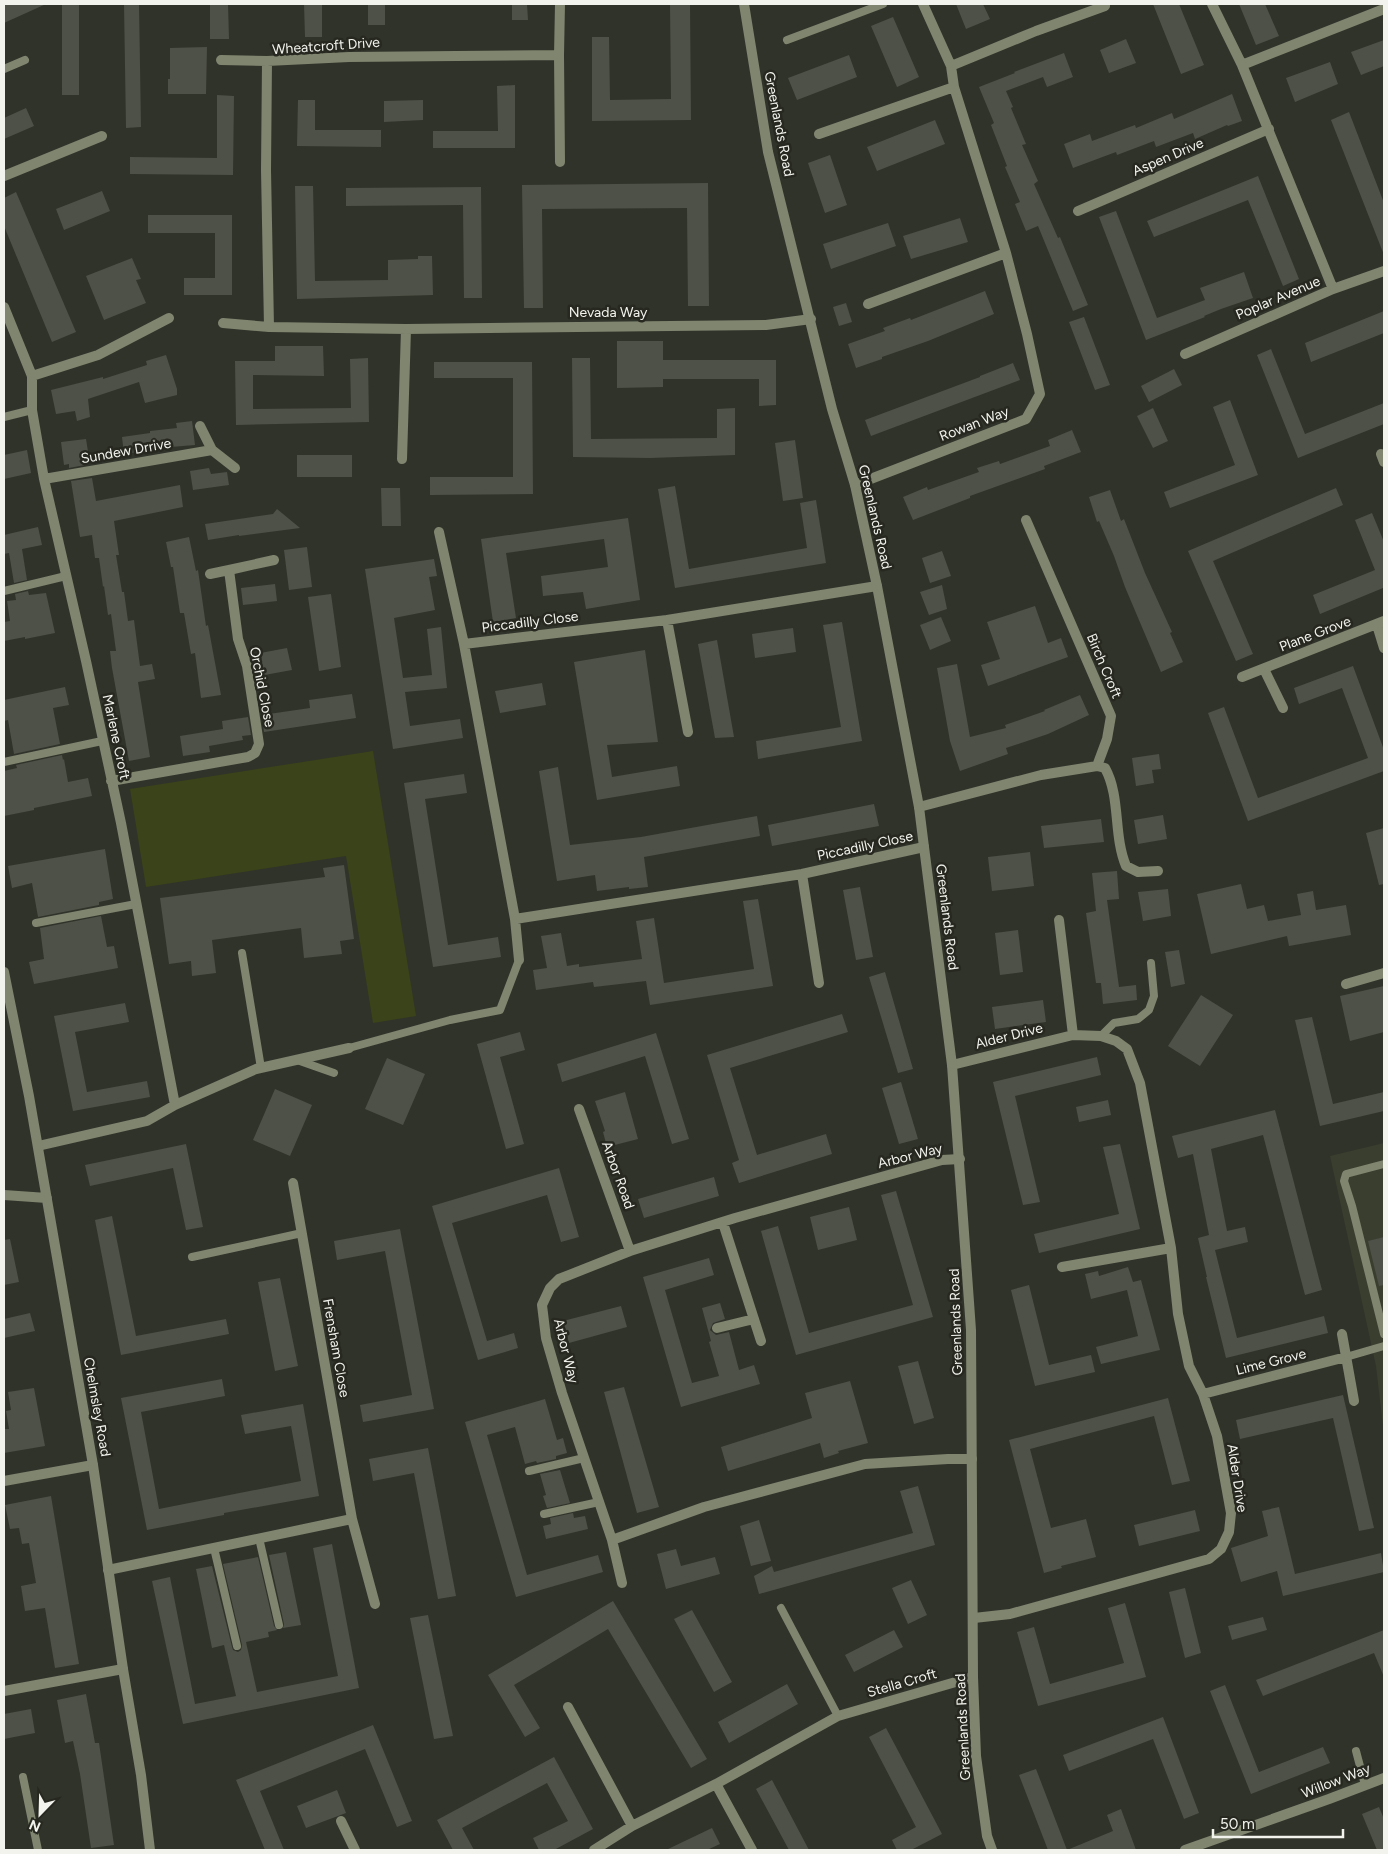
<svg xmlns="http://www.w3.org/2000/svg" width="1388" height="1854" viewBox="0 0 1388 1854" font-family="Figtree,sans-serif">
  <rect width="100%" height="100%" fill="#30332a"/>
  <path fill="#3a3e2f" d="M1384,1143V1435L1376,1366L1330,1156Z"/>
  <path fill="#3a4319" d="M373,751L416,1016L373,1023L346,856L146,887L130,789Z"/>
  <path fill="#4e5147" d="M4,4H46L4,23Z
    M62,4H79V95H62Z
    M124,4H139L141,127L126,128Z
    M210,4H228L229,39H210Z
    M304,4H322V37H305Z
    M368,4H385V25H368Z
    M512,4H527L528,20H512Z
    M670,4H690L691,120L592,121V37H609L610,100L671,99Z
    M956,4H983L990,19L966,29Z
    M1153,4H1179L1204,65L1181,74Z
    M1239,4H1265L1279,36L1256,45Z
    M893,17L919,77L897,87L871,26Z
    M1126,39L1136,63L1109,73L1100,50Z
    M1384,40V66L1361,75L1351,52Z
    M207,47L206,94H168V79H170V48Z
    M1064,53L1073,77L1047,87L1043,77L1006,91L1013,107L1011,108L1026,144L1022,145L1038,181L1034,184L1058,238L1060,237L1088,305L1073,311L1038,226L1026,231L1015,204L1020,202L1005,167L1007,166L991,125L994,123L979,87L1015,73L1014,72Z
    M849,55L857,77L797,100L788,78Z
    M1330,62L1338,84L1295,102L1286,78Z
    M515,85V148H433V131H498L497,86Z
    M1232,94L1242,121L1228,126L1227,125L1195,139L1193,133L1156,147L1154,141L1117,155L1116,152L1073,168L1064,144L1090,134L1092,141L1135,125L1136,128L1172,113L1174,119Z
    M217,95L234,96L233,175L130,174V157L217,158Z
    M298,100H315V130H381V147L297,146Z
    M423,100V120L384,122V101Z
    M26,108L34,126L4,139V118Z
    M1349,112L1384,203V255L1331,120Z
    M935,120L945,144L877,171L867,147Z
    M830,155L847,205L825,213L808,163Z
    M1258,176L1299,279L1283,286L1248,200L1154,237L1147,221Z
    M708,183L709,306H688L687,208L542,209L543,308H524L522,185Z
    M295,186H313L315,281L388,280V260L418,259V256H432L433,295L297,299Z
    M481,187L482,298H464L463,205L346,206V188Z
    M102,191L110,211L64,230L56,209Z
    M16,192L76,332L52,342L4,226V198Z
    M1116,211L1157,318L1205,300L1200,288L1244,272L1253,298L1221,309L1204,316L1205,317L1146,340L1099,217Z
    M148,215H232V295H184V278H215V233H148Z
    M960,218L968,242L911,259L903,236Z
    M888,223L896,246L831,269L823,244Z
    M132,258L141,279L136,280L146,303L104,320L86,276Z
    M985,291L994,314L928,341L882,357V359L856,368L848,344L885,331L883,328L910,318L911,320Z
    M846,303L852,322L839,326L833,307Z
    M1384,311V333L1311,362L1305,343Z
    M1084,317L1110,385L1095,390L1069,322Z
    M617,341H663V360H776V405L759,406V379H663V387L617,388Z
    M275,346H323L324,376L253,375V409L351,408L350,359L368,358L369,422L236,425L235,361H275Z
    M1271,349L1305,434L1384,403V424L1298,458L1257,355Z
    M166,355L177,389V395L145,403L139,382L88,399L90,417L77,421L75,411L56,414L51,390L103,377V379L147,365L146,361Z
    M572,358H590L591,439L717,438V409L735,408V455L650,458L573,457Z
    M434,362H532L533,494L430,495V477H513V378H434Z
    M1013,363L1020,380L871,436L865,420L980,377V376Z
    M1174,369L1182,385L1149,402L1141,386Z
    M1230,400L1258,475L1170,508L1164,492L1235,465L1213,407Z
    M1153,408L1168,441L1153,448L1137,416Z
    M192,421L195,445L146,449V451L124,454L122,437L150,433V431L177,428L176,423Z
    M1072,430L1081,452L1044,466L1045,469L970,496V498L913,520L903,497L927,487L928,490L979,472L977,468L999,461L1000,464L1050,446L1048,440Z
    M86,439L90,464L69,468V464L64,465L61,442Z
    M795,440L803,498L783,501L775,443Z
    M27,450L31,473L4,479V455Z
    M297,455H352V477H297Z
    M209,468L211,474L227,472L229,485L193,490L190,471Z
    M92,478L96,501L180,485L183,507L114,521L119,555H116L122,592H124L128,621L134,620L140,666L152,664L155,679L138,682L150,757L129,761L112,668L110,651H116L111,614L108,615L104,586L103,587L99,558H95L92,535L80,537L71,481Z
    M675,486L689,569L807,548L800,503L816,500L826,563L675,588L658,489Z
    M381,488H400L401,526H382Z
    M1336,488L1343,505L1213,561L1253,654L1236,661L1188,551Z
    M1110,490L1121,521L1124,519L1145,573L1172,632L1170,633L1183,662L1161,672L1125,587L1114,556L1099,521L1097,522L1089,497Z
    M277,509L300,528L239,536V535L208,540L205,524L273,514Z
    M1372,513L1384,542V590L1383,588L1320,614L1313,595L1375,570L1355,520Z
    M628,518L640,600L586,609L583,592L543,596L541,576L608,567L604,539L506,553L516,618L493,622L481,539Z
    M38,527L42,545L22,549L27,580L14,583L9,553L4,554V535Z
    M189,537L196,571L198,570L206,626L208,625L221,695L201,698L195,653L191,654L184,613H180L173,567H171L166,542Z
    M307,547L312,587L289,590L284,550Z
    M942,551L951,576L930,583L922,558Z
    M434,559L437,576L429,577L435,610L394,618L403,678L432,675L427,629L441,627L447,688L405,692L410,726L460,719L463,738L393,749L365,569Z
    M275,584L277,601L243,605L241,588Z
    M942,585L947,609L929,615L920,592Z
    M28,591L29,595L46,593L55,633L25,639V637L4,641V622L10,621L7,601L16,600L15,594Z
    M331,594L341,667L319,671L308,597Z
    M1035,606L1048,643L1061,638L1068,657L988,686L981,665L1000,659L987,622Z
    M941,617L951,641L930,650L920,625Z
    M842,622L862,741L758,759L756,741L841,727L823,625Z
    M793,628L796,652L755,658L752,634Z
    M717,640L734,737L715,738L698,644Z
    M287,648L292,670L259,676L255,654Z
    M645,650L658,742L607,745L612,777L677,766L680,786L597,800L574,662Z
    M957,664L970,737L1006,728L1005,725L1045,711L1044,710L1080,695L1089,715L1048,734L1006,748L1008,754L960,771L950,741L937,668Z
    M1353,666L1384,750V771L1248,821L1208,713L1224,707L1258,798L1368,758L1342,688L1299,704L1294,688Z
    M542,683L546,705L500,713L495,691Z
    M65,687L69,705L53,708L60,744L14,754L8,720L4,721V700Z
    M352,694L356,718L264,732L262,715L310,708L309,700Z
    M248,717L251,735L242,736L243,740L209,746L210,752L183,756L180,736L223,729L222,721Z
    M1159,754L1161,769L1152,770L1154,783L1136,786L1132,758Z
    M62,755L63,760L64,759L68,782L88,778L92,796L34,808V810L4,816V771L17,768L16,765Z
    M558,767L570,845L641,837L757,816L760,836L644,857L648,887L629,889V887L597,891L595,875L557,881L539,771Z
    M464,774L467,793L425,799L448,945L498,937L501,957L433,967L404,783Z
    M874,804L879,826L772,846L768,825Z
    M1163,815L1167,839L1138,844L1134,820Z
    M1101,819L1104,842L1044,848L1041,826Z
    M1384,828V884L1379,885L1366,833Z
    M105,849L113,899L99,902V905L38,917L32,883L12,888L8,866Z
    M1030,852L1034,886L992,891L988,857Z
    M344,865L354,939L340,941L342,954L304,958L301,928L212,940L216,973L192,976L191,961L169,964L160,898L325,877L323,868Z
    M1117,871L1119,899L1107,900L1119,987L1136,985L1137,1000L1103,1004L1101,983H1096L1086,913L1096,911L1092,873Z
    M1241,884L1247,909L1264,905L1268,921L1301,915L1297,894L1313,891L1316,910L1346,905L1351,935L1289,946L1287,936L1211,954L1197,894Z
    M860,887L873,957L856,960L843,890Z
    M1168,889L1171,916L1143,921L1138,892Z
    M758,899L773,986L650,1005L646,981L594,987L593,982L536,990L533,970L547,968L541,936L561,933L567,966L579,964V967L642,959L636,921L654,918L664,983L754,969L743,901Z
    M101,916L107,947L114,946L118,968L34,984L29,962L44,959L40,928Z
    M1018,930L1023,972L1000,975L995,933Z
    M1179,950L1185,984L1171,987L1165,952Z
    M885,972L913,1069L898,1073L869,977Z
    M1384,986V1032L1350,1041L1340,996Z
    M1201,995L1233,1015L1200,1066L1168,1046Z
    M1043,1000L1046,1022L995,1029L992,1007Z
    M125,1003L129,1022L75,1032L87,1092L147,1081L150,1097L73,1111L54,1016Z
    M842,1014L848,1032L730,1068L757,1155L826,1134L832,1154L739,1183L732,1163L739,1160L707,1055Z
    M1312,1017L1333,1104L1384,1092V1111L1320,1126L1295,1020Z
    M520,1032L525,1050L500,1057L524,1144L506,1149L477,1044Z
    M656,1033L689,1139L672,1144L645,1056L562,1082L557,1064Z
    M1097,1057L1101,1075L1015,1096L1040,1202L1023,1205L993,1082Z
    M387,1058L425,1074L403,1125L365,1109Z
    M901,1082L918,1139L899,1144L882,1088Z
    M275,1089L312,1105L290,1156L253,1140Z
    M625,1092L638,1139L607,1147L603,1132L605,1131L595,1101Z
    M1108,1100L1111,1115L1079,1122L1076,1107Z
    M1275,1110L1322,1290L1305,1295L1263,1135L1211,1149L1227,1231L1245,1227L1248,1242L1215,1250L1237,1338L1324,1316L1328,1333L1226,1358L1206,1277H1207L1198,1238L1209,1235L1193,1154L1178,1158L1172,1136Z
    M186,1144L203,1227L186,1230L173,1168L90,1186L85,1165Z
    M1120,1144L1140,1229L1039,1253L1034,1234L1119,1214L1103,1147Z
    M559,1168L579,1237L561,1242L547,1195L452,1223L487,1341L514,1333L518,1348L478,1360L432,1206Z
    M714,1177L719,1196L644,1218L638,1199Z
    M896,1191L933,1317L796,1355L761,1231L778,1226L809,1333L913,1305L881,1195Z
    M849,1207L857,1240L818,1250L810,1217Z
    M112,1216L136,1336L226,1319L229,1334L121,1355L95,1220Z
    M400,1229L434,1409L363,1422L360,1405L412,1395L385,1251L337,1260L334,1241Z
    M1384,1237V1285L1379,1286L1368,1241Z
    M10,1239L19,1282L4,1285V1240Z
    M709,1258L714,1275L665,1290L692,1383L719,1376L709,1342L711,1341L702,1308L720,1303L725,1319L713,1323L710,1330L716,1335L729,1332L739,1370L754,1365L760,1384L681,1407L643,1277Z
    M1128,1267L1133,1282L1141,1280L1160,1350L1101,1364L1096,1347L1138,1336L1127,1290L1091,1299L1085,1274L1098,1271L1099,1276Z
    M280,1278L298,1366L275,1371L258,1282Z
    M1029,1285L1049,1365L1091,1355L1095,1372L1035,1386L1011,1290Z
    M621,1306L627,1327L569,1343L563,1321Z
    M30,1313L35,1331L4,1338V1319Z
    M918,1361L934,1418L914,1424L898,1366Z
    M222,1379L225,1396L141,1412L159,1509L301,1481L291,1426L245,1434L241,1415L303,1404L319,1496L224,1513V1515L147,1530L121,1398Z
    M850,1381L868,1443L838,1451L839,1453L824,1458L820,1443L728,1471L721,1447L812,1418L805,1393Z
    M624,1387L659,1507L637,1513L604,1392Z
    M34,1388L45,1446L4,1453V1429H9L6,1411L11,1410L8,1392Z
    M1343,1395L1374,1528L1359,1531L1333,1418L1240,1439L1236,1420Z
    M1168,1398L1190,1481L1172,1485L1154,1416L1030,1449L1051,1528L1086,1519L1096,1557L1061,1566L1062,1568L1044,1573L1009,1440Z
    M545,1399L557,1440L563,1438L567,1453L556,1456V1459L537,1463L536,1461L525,1464L515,1427L487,1435L527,1575L598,1555L603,1572L516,1597L465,1422Z
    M428,1448L456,1596L438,1599L414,1473L373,1481L369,1459Z
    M560,1470L570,1503L547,1508L543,1496L546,1495L540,1474Z
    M918,1486L935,1545L759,1594L754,1576L772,1566L774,1572L913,1533L900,1491Z
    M51,1496L79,1664L55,1668L45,1608L25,1611L21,1586L36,1583L29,1543L22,1544L19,1528L10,1529L5,1505Z
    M1279,1507L1295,1574L1381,1553L1384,1572L1283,1596L1277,1571L1241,1582L1231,1548L1268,1536L1262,1511Z
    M1195,1510L1200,1531L1139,1546L1134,1525Z
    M573,1513L574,1518L585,1516L588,1529L546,1539L543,1526L551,1524L550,1518Z
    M759,1520L771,1561L751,1566L740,1526Z
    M332,1544L359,1688L183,1724L152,1581L170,1577L195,1704L236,1696L224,1645L212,1648L196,1569L212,1566L232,1647L233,1650L238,1652L241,1650L242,1645L223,1564L258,1557L274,1626L277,1630L268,1632L269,1637L246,1642L257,1692L338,1676L313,1548Z
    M676,1549L681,1566L715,1557L720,1574L666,1589L657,1554Z
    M286,1552L301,1625L283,1628L284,1624L269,1555Z
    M911,1580L927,1615L908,1624L892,1588Z
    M1185,1588L1201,1653L1185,1658L1169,1592Z
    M613,1601L707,1759L691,1768L608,1629L514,1685L540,1728L525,1737L488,1675Z
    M1125,1603L1146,1677L1038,1706L1017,1632L1034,1627L1050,1684L1124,1663L1108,1608Z
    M692,1610L732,1682L714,1692L674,1619Z
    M428,1615L453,1736L434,1739L410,1618Z
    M1263,1617L1267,1630L1232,1640L1228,1626Z
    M894,1630L903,1647L854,1672L845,1655Z
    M1384,1630V1677L1374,1653L1263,1696L1256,1680Z
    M787,1684L798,1704L729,1743L718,1722Z
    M1225,1685L1259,1772L1323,1747L1330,1763L1251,1794L1210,1691Z
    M86,1694L95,1743H99L114,1845L91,1848L80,1774L73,1741L65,1743L57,1700Z
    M31,1709L35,1733L4,1739V1714Z
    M1163,1717L1199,1813L1184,1819L1153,1739L1069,1771L1063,1755Z
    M373,1725L412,1821L397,1827L365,1749L260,1791L284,1850H265L236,1780Z
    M886,1728L942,1834L911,1850H897L892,1840L916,1827L869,1737Z
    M554,1757L593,1829L554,1850H539L533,1838L568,1821L547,1783L462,1828L474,1850H453L437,1820Z
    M1036,1769L1067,1850L1113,1831L1107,1815L1121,1809L1136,1850H1048L1019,1775Z
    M772,1780L809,1850H789L756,1789Z
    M337,1790L346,1813L306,1828L297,1806Z
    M1379,1807L1384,1819V1850H1377L1362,1814Z
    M712,1828L720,1844L707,1850H666Z"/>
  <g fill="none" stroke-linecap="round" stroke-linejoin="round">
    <path stroke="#7f856f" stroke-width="8" d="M787,40L883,4
      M4,69L25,60
      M4,417L32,410
      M4,591L66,576
      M4,762L102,741
      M36,923L136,904
      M242,953L261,1068
      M1101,1036L1114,1023L1138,1019L1149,1010L1154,996L1151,963
      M349,1048L450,1020L500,1010L519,960
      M297,1060L334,1073
      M1384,1164L1346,1174L1344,1181L1352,1206L1384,1334
      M192,1257L302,1233
      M1346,1357L1384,1346
      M529,1471L584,1458
      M544,1514L599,1502
      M259,1538L279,1625
      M214,1548L237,1646
      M781,1608L838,1716
      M1356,1751L1365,1785
      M23,1777L38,1850"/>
    <path stroke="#7f856f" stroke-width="10" d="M1212,4L1242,65L1333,289
      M559,55L560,162
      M221,60L267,61
      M1242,65L1384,9
      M951,66L1036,31L1105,6
      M819,134L954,87
      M4,176L102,136
      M1078,211L1269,129
      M868,304L1006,253
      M4,307L32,376V410L44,479L86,661L121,823L175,1105
      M223,323L269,327L406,329L766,325L811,319
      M269,327L266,170L267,61L349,57L559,55L560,4
      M1185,354L1333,289L1384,271
      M32,376L98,355L169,318
      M200,426L212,450L235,468
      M1381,454L1384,462
      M402,459L406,329
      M44,479L212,450
      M855,485L1026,419L1040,394L1027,334L1006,253L954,87L951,66L923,4
      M439,532L464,644
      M210,574L229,570
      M667,620L688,732
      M1377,625L1384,648
      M1264,669L1283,708
      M1242,677L1384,621
      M1097,766L1105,768C1121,797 1113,835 1126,866L1138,872L1158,871
      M111,781L248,757L255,753L259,744L247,666L238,639L229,570L274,560
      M919,807L1041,775L1097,766L1107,739L1111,716L1026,520
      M802,874L819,983
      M515,919L802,874L924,847
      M1059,920L1073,1035
      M519,960L515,919L464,644L667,620L877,586
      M1346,984L1384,973
      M952,1065L1073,1035L1101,1036L1116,1041L1127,1049L1140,1083L1171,1248L1178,1314L1189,1366L1203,1394L1217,1436L1231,1513L1229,1532L1221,1549L1209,1559L1010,1614L974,1618
      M579,1109L630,1251
      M38,1146L147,1121L175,1105L256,1069L349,1048
      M293,1183L352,1519L375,1604
      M723,1223L761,1341
      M1062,1267L1171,1248
      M717,1328L754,1319
      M1342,1334L1354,1401
      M1203,1394L1346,1357
      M4,1481L93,1465
      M612,1540L704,1507L865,1464L948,1459H972
      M108,1570L352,1519
      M622,1583L612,1540L562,1393L546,1338L542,1305L550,1288L559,1279L630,1251L735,1218L942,1160L960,1159
      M4,1691L123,1669
      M568,1707L632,1826
      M716,1784L752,1850
      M341,1821L355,1850
      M594,1850L632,1826L716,1784L838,1716L973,1677
      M1185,1850L1329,1799L1384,1778"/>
    <path stroke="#7f856f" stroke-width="10" d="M744,4L768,152L832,409L855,485L877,586L919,807L924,847L952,1065L971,1330L973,1677L976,1756L987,1836L992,1850
      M4,972L29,1096L93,1465L123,1669L141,1775L150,1850
      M4,1195L47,1198"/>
  </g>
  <g text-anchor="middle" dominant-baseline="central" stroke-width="5" stroke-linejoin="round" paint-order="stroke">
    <g font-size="14" fill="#f2f3ed" stroke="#272920">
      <text transform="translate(326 46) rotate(-4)">Wheatcroft Drive</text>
      <text transform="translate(779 124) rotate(79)">Greenlands Road</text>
      <text transform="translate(1168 157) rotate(-23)">Aspen Drive</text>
      <text transform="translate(1278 298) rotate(-23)">Poplar Avenue</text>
      <text x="608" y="312">Nevada Way</text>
      <text transform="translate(974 424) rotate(-21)">Rowan Way</text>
      <text transform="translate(126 451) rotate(-10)">Sundew Drrive</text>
      <text transform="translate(875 517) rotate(77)">Greenlands Road</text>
      <text transform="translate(530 622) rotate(-7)">Piccadilly Close</text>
      <text transform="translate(1315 634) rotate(-21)">Plane Grove</text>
      <text transform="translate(1104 666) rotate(67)">Birch Croft</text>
      <text transform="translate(262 687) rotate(79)">Orchid Close</text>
      <text transform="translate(116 737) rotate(78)">Marlene Croft</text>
      <text transform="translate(865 846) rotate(-12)">Piccadilly Close</text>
      <text transform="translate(947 917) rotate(83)">Greenlands Road</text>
      <text transform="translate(1009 1036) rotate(-14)">Alder Drive</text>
      <text transform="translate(910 1156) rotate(-14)">Arbor Way</text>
      <text transform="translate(618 1175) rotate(70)">Arbor Road</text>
      <text transform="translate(956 1322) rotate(-92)">Greenlands Road</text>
      <text transform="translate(336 1348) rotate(80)">Frensham Close</text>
      <text transform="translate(566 1351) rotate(76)">Arbor Way</text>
      <text transform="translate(1271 1362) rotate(-14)">Lime Grove</text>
      <text transform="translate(97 1407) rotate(80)">Chelmsley Road</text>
      <text transform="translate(1237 1478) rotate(81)">Alder Drive</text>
      <text transform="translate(902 1683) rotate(-16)">Stella Croft</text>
      <text transform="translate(963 1727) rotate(-93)">Greenlands Road</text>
      <text transform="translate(1336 1781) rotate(-21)">Willow Way</text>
    </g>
  </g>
  <rect width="1388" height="1854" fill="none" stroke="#f2f3ed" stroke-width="10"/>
  <g transform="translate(40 1814) rotate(203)" stroke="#272920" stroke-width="4" paint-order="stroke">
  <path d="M0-4L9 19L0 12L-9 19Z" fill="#f2f3ed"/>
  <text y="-8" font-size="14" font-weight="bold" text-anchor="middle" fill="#f2f3ed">N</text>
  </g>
  <path d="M1213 1829v8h130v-8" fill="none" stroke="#f2f3ed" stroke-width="2.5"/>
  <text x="1220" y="1829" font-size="15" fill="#f2f3ed" stroke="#272920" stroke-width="4" paint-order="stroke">50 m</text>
</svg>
